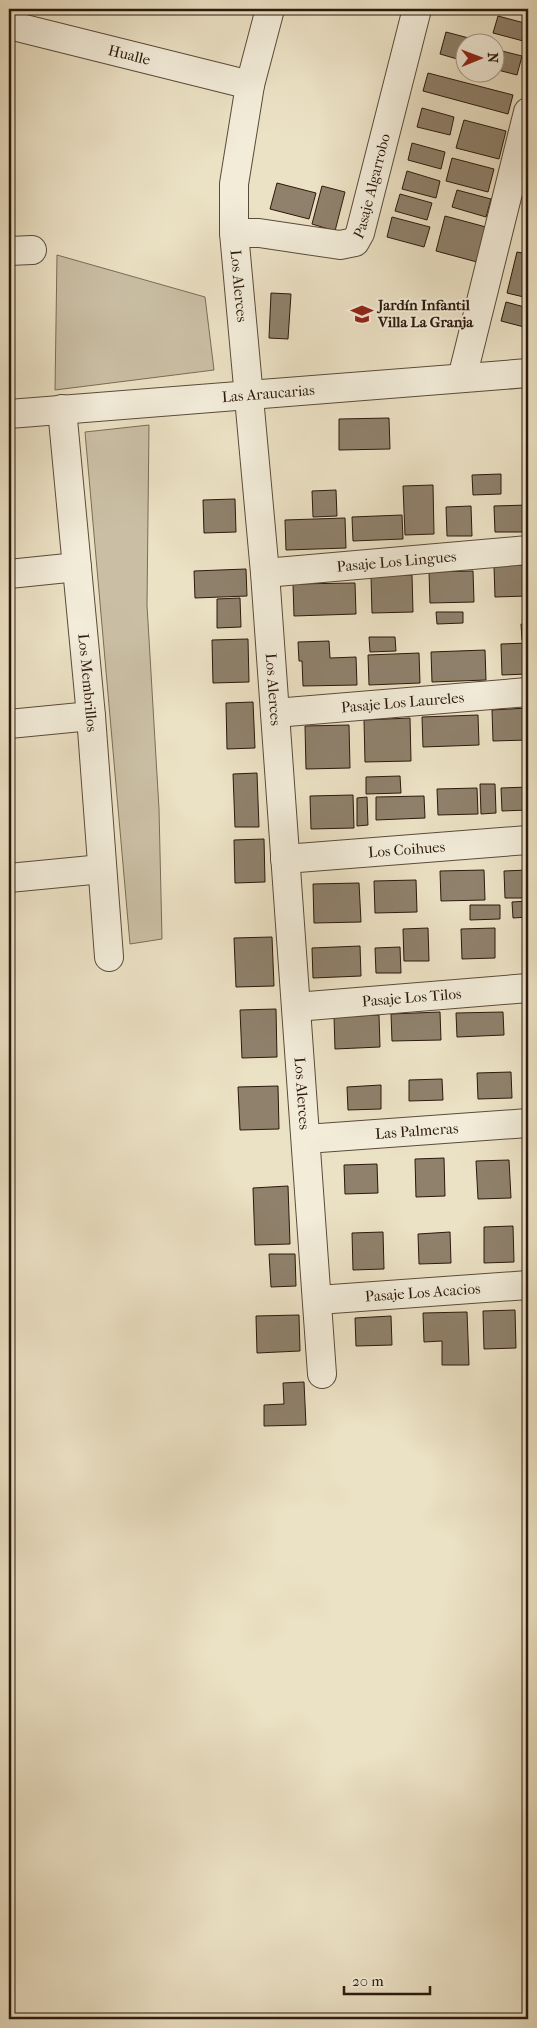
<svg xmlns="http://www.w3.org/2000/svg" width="537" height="2028" viewBox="0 0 537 2028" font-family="'IM FELL French Canon',serif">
  <rect width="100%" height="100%" fill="#ebe1c4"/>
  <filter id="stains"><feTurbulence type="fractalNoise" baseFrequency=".004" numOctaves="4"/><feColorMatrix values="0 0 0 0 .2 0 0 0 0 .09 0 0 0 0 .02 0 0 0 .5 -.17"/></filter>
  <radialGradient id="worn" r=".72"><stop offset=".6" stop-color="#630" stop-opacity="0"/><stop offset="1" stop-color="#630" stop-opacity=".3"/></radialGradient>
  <path fill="#cabfa5" stroke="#7a6c58" d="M57,255L205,297L214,370L55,390Z
    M149,425L147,605L159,809L162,939L130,944L85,432Z"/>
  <path fill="#8f816c" stroke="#2b190c" d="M498,16L528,24L527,42L493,33Z
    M446,32L480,41V42H464V61L440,54Z
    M494,49L522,56L517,75L494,69Z
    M428,73L513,95L508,114L423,91Z
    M422,108L454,117L450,135L417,127Z
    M464,120L506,131L499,159L456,148Z
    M412,143L445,152L441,169L408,160Z
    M452,158L494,169L488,192L446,181Z
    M407,171L440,181L436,198L402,189Z
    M277,183L316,193L309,219L270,209Z
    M322,186L345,192L335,231L312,224Z
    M457,190L491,199L486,217L452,207Z
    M400,194L432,203L427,220L395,211Z
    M445,216L486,227L477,262L436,251Z
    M392,217L430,227L424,247L387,237Z
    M517,252L528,254V298L507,293Z
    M271,293L291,294L288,339L269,338Z
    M506,302L528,308V328L501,321Z
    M389,418L390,449L339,450V419Z
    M501,474V494L473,495L472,475Z
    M433,485L434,534L405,535L403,486Z
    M336,490L337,516L313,517L312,491Z
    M235,499L236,532L204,533L203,500Z
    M528,505V532H495L494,506Z
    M471,506L472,536H447L446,507Z
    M402,515L403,539L353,541L352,517Z
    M345,518L346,548L286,550L285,520Z
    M528,565V596L495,597L494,566Z
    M246,569L247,596L195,598L194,571Z
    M473,571L474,602L430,603L429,572Z
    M412,575L413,612L372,613L371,576Z
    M355,583L356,614L294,616L293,584Z
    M240,598L241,627L217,628V599Z
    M436,612H463V623L437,624Z
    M521,624H528V639L522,640Z
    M369,637H395L396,651L370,652Z
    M248,639L249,682L213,683L212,640Z
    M329,641L330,658L356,657L357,685L303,686L302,661H299L298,642Z
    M528,643V674L502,675L501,644Z
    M485,650L486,680L432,682L431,652Z
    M419,653L420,683L369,685L368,655Z
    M253,702L255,748L227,749L226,703Z
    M528,708V740L493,741L492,710Z
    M478,715L479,745L423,747L422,717Z
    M410,718L411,761L365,762L364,720Z
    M349,725L350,768L306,769L305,726Z
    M257,773L259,827H235L233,774Z
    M400,776L401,793L366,794V777Z
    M480,784H495L496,813L481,814Z
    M528,787V810L502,811L501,788Z
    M477,788L478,814L438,815L437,789Z
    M353,795L354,828L311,829L310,796Z
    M424,796L425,818L376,820V797Z
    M367,797L368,825L357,826V798Z
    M264,839L265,882L235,883L234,840Z
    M484,870L485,900L441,901L440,871Z
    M528,870V898H505L504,871Z
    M416,880L417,912L375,913L374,881Z
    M359,883L361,922L314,923L313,884Z
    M528,901V917L513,918L512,902Z
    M470,905H500V919L470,920Z
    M428,928L429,961H404L403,929Z
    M495,928V958L462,959L461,929Z
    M272,937L274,986L236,987L234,938Z
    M360,946L361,976L313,978L312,948Z
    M400,947L401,973H376L375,948Z
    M276,1009L277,1057L242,1058L240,1010Z
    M440,1012L441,1040L392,1041L391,1014Z
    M503,1012L504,1035L457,1037L456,1013Z
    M379,1015L380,1047L335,1049L334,1017Z
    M511,1072L512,1098L478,1099L477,1073Z
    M442,1079L443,1100L409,1101V1080Z
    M381,1085V1109L348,1110L347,1087Z
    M278,1086L279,1129L240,1130L238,1087Z
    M444,1158L445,1196L416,1197L415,1159Z
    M509,1160L511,1198L478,1199L476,1161Z
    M377,1164L378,1193L345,1194L344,1165Z
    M288,1186L290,1244L255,1245L253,1188Z
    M528,1206V1234H524L523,1207Z
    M513,1226L514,1262L484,1263V1227Z
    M383,1232L384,1269L353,1270L352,1233Z
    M450,1232L451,1263L419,1264L418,1234Z
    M269,1254H295L296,1286L271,1287Z
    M515,1310L516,1348L484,1349L483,1311Z
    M467,1312L469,1365H442V1341L424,1342L423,1313Z
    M299,1315L300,1351L257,1353L256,1316Z
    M391,1316L392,1345L356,1346L355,1318Z
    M304,1382L306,1425L264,1426V1405L284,1404L283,1383Z"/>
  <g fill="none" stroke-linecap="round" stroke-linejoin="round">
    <g stroke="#5b4b3a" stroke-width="30">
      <g id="minor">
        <path id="s1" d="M270,9L250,85L234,184V233L265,573L322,1374"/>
        <path id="s2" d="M9,25L250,85"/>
        <path id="s3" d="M234,233H259L340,245L355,242L360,233L417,9"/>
        <path d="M9,251L32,250"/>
        <path d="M462,378L528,112"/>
        <path id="s4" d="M62,409L91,716L109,957"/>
        <path id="s5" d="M9,414L528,373"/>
        <path id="s6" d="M265,573L528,550"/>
        <path d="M9,574L77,567"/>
        <path id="s7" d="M275,713L528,692"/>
        <path d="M9,724L91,716"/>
        <path id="s8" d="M285,859L528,840"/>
        <path d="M9,878L102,869"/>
        <path id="s9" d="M296,1007L528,988"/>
        <path id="s10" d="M306,1139L528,1123"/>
        <path id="s11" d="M318,1300L528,1285"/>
      </g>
    </g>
    <use href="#minor" stroke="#f2ecd9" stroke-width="28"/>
  </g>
  <defs>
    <g id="school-bare" transform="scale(1.725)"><path d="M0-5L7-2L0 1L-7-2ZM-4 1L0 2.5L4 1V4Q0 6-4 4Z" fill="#8f2418" stroke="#f2ecd9" stroke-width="2.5" paint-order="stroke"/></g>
  </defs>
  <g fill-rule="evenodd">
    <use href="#school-bare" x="362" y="314"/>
  </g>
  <g text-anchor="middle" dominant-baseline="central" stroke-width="4" stroke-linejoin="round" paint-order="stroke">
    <g font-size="15" fill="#2b190c" stroke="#f2ecd9">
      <text stroke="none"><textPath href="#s2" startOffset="124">Hualle</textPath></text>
      <text stroke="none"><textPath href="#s3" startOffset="181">Pasaje Algarrobo</textPath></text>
      <text stroke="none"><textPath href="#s1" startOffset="281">Los Alerces</textPath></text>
      <text stroke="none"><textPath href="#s5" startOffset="260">Las Araucarias</textPath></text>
      <text stroke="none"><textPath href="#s6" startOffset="132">Pasaje Los Lingues</textPath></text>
      <text stroke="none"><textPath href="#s4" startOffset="275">Los Membrillos</textPath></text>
      <text stroke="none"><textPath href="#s1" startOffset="686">Los Alerces</textPath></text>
      <text stroke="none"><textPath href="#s7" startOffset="128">Pasaje Los Laureles</textPath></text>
      <text stroke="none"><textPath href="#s8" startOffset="122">Los Coihues</textPath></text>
      <text stroke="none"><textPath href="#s9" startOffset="116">Pasaje Los Tilos</textPath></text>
      <text stroke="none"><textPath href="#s1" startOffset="1091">Los Alerces</textPath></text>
      <text stroke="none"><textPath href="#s10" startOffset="111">Las Palmeras</textPath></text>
      <text stroke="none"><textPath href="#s11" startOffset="105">Pasaje Los Acacios</textPath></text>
    </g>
    <g font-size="15" font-weight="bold" fill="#2b190c" stroke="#f2ecd9" text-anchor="start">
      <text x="378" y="305">Jardín Infantil<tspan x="378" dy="17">Villa La Granja</tspan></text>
    </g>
  </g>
  <rect width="537" height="2028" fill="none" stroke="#ebe1c4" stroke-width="30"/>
  <rect x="10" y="10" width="517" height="2008" fill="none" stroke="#2b190c" stroke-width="2.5"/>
  <rect x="15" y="15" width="507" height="1998" fill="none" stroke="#2b190c"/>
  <g transform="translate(480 58) rotate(89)"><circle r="24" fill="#f2ecd9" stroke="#a29887"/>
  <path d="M0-4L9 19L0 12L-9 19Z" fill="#8f2418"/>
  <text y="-8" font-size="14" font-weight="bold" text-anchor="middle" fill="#2b190c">N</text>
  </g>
  <path d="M344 1986v8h86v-8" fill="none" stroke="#2b190c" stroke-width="2.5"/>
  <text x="352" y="1986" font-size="15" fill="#2b190c" stroke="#f2ecd9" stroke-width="4" paint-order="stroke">20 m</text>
  <rect width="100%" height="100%" filter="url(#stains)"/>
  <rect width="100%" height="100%" fill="url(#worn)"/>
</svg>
